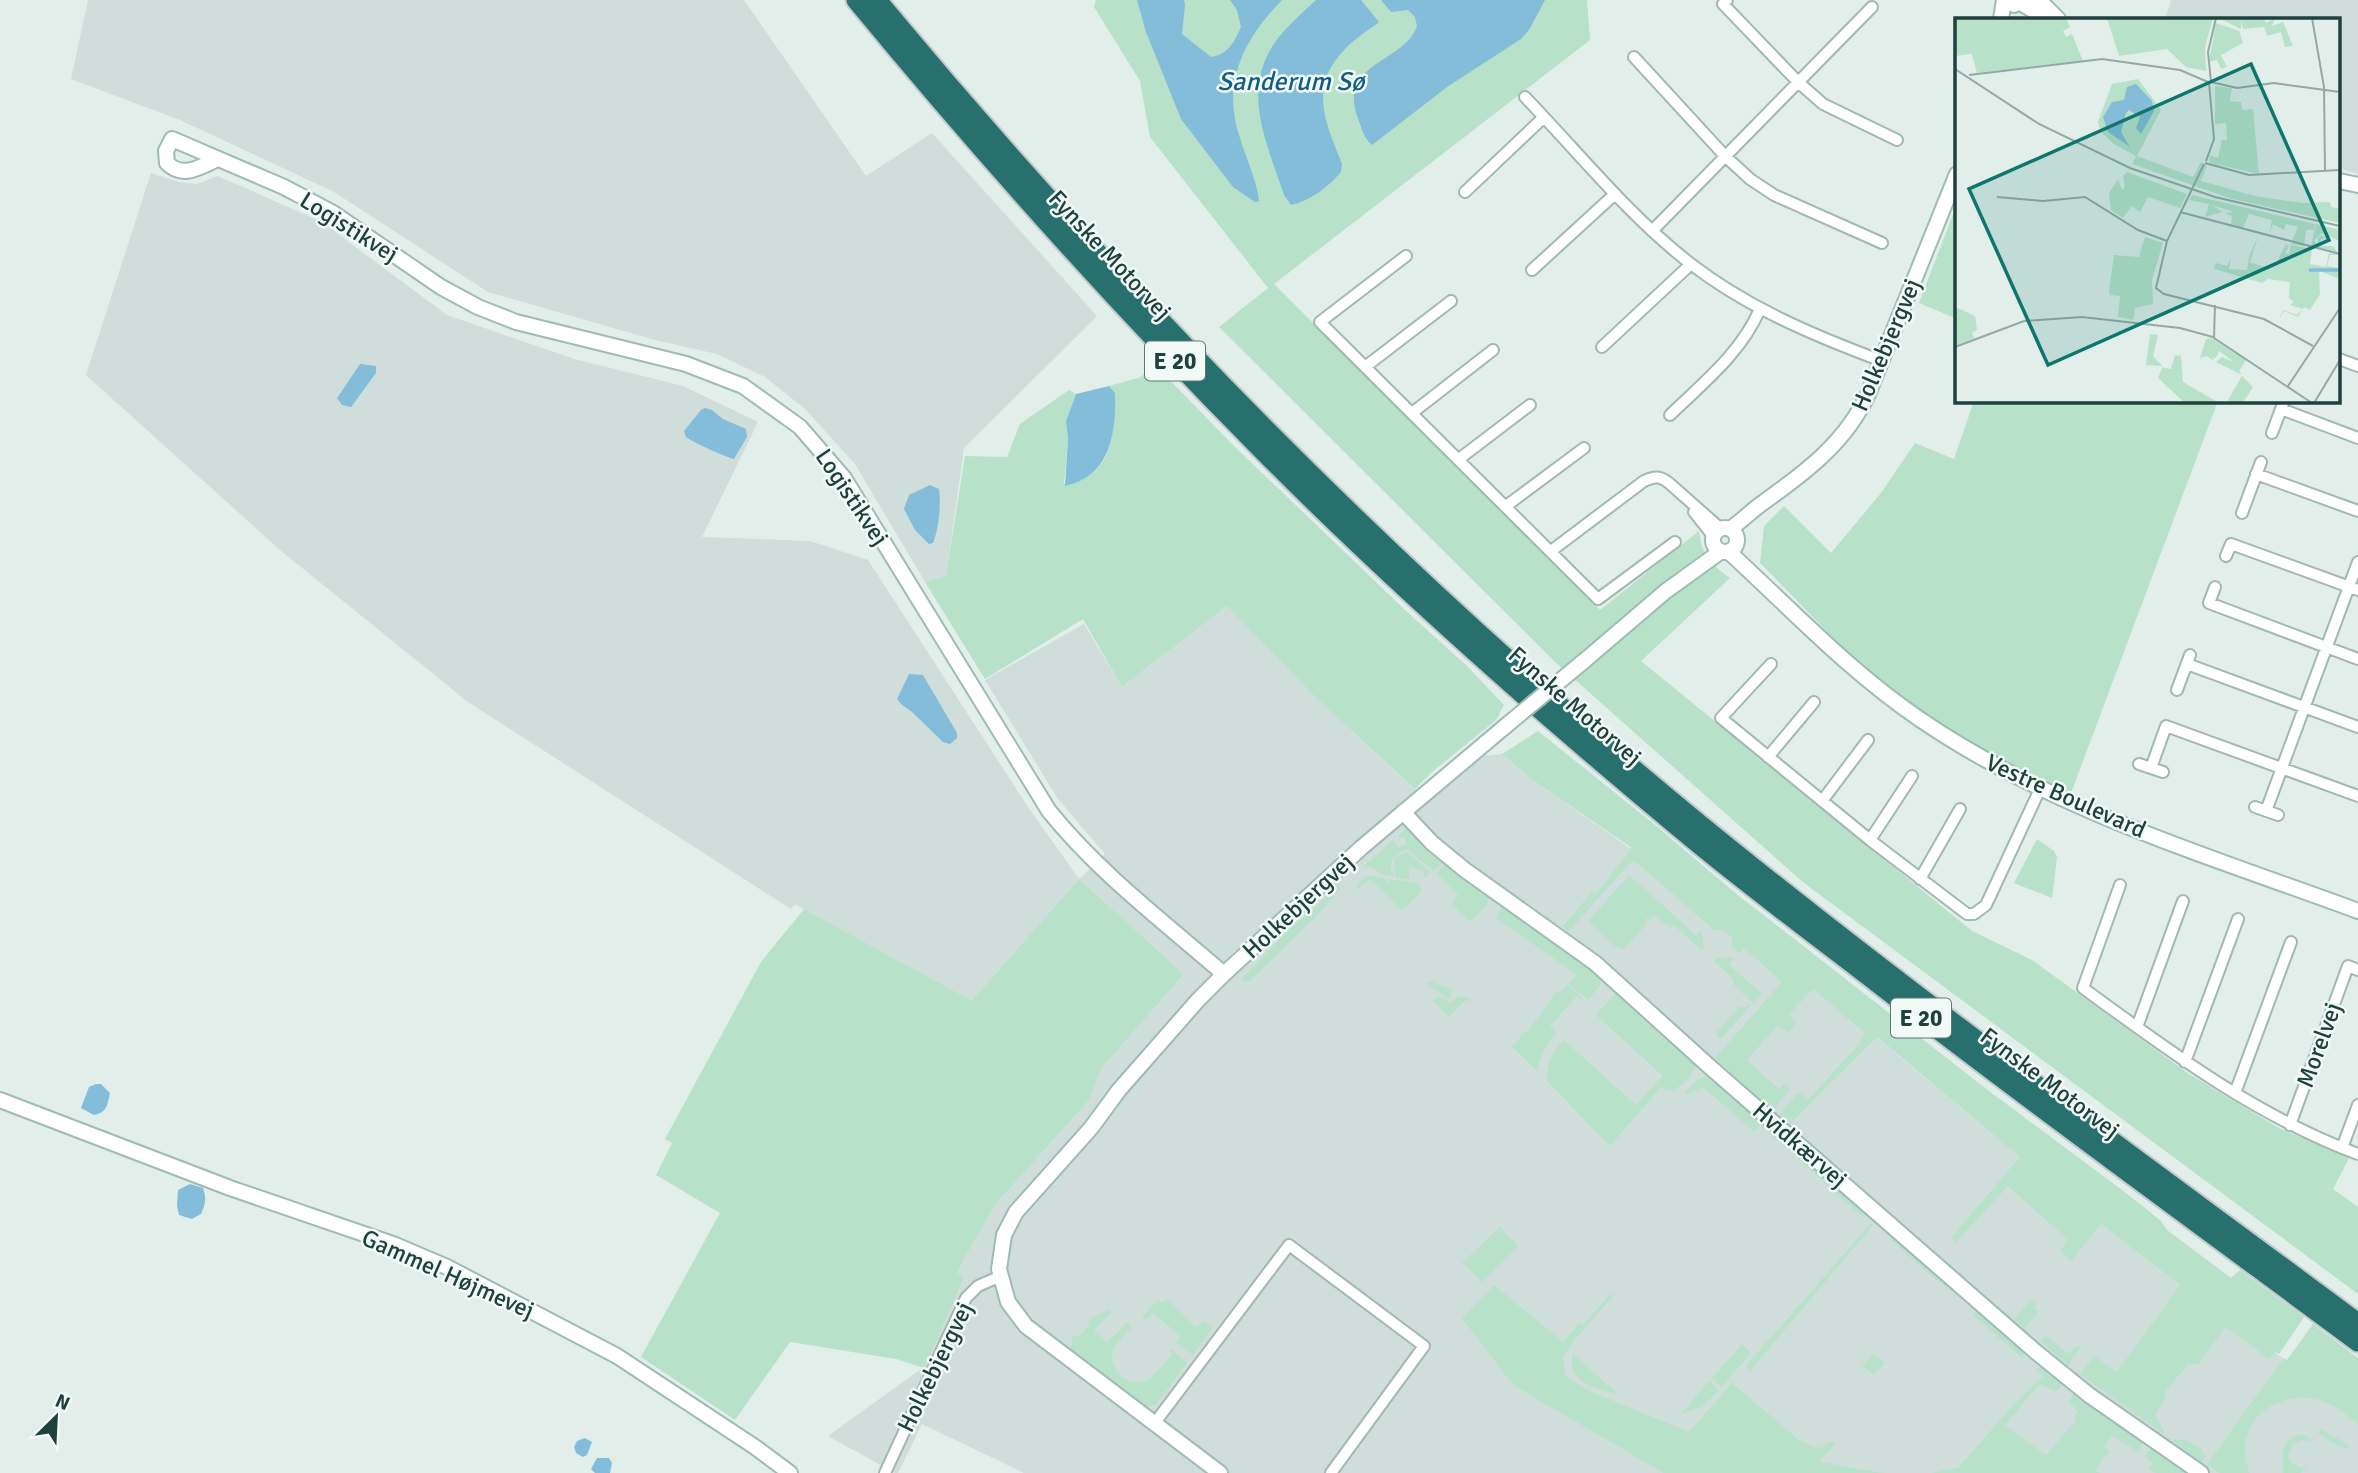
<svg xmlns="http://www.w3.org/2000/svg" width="2358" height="1473" viewBox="0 0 2358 1473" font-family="Signika,sans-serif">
  <rect width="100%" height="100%" fill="#e1eeea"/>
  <path fill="#cfdeda" d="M88,0H744L866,176L932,133L1097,316L964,448L946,577L925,582L855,464L805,409L765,377L717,354L655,340L488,292L334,192L180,120L71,79Z
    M2171,0H2358V174L2339,168V19H2165Z
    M151,173L178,182L197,184L218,176L322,222L447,315L574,359L683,386L758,422L702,537L810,541L868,560L1028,807L1079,879L1105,854L1058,799L985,680L1084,624L1122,687L1227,606L1317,699L1420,794L1474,747L1484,756L1502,754L1531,779L1630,848L1635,844L1788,961L1906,1062L2100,1223L2180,1285L2358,1412V1473H1024L922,1424L898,1473H895L828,1436L921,1369L963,1261L995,1205L1090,1099L1101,1069L1184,974L1079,879L972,1002L795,904L791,909L468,702L280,550L86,375Z"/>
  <path fill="#b8e1ca" d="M1096,0H1587L1590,40L1274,284L1600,610L1699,531C1702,556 1710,563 1730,578L1641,661L1972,931L2032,960L2189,1074L2279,1128L2349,1158L2333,1189L2358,1207V1294L1804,883L1555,662L1219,327L1268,288L1150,137L1140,81L1094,7Z
    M1957,204V319L1919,303Z
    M1154,364L1234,446L1405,610L1467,666L1504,705L1496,720L1432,772L1415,789L1317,699L1227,606L1122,687L1083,619L985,679L925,582L946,576L965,456L1007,457L1020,424L1069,390L1076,394L1066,421L1068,439L1064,484C1073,480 1086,477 1094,471C1115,456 1114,416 1115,393L1109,386L1141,377Z
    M1974,401H2218L2071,793C1999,758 1923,720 1862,665C1827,633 1794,597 1760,563L1764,526L1784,506L1831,553L1881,493L1915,443L1954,459Z
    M1538,731L1654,824L1734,892L1989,1091L2122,1190L2160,1220L2167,1230L2231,1278L2240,1270L2304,1317L2279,1354L2275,1352L2269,1359L2226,1327L2198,1364H2188L2165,1392V1399L2155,1415L2164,1430V1434L2080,1374L2095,1356L2117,1372L2180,1285L2101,1224L2071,1261L2060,1251L2068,1240L2008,1186L1956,1242L1951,1238L2020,1157L1877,1037L1791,1123L1780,1114L1796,1095L1801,1094L1808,1100L1859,1044L1865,1033L1813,989L1789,1014L1797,1023L1788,1033L1778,1025L1747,1060L1779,1089L1784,1084L1790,1089L1773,1110L1715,1058L1782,982L1744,948L1739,953L1732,947V937L1723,930H1714L1635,861L1629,864L1569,931L1563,926L1592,892H1597L1632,848L1531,779L1502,754Z
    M1405,829L1414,834L1443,862L1434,871L1408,850C1397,851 1392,857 1390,868L1395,877L1383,875L1372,867H1363L1394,839L1396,845L1399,847L1406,844L1405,837H1397Z
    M2037,839L2054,851L2057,857L2052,898L2014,883Z
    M1408,852L1431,873L1424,878L1423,872L1409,866V879L1396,878C1394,869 1392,865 1396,856Z
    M1446,863L1488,897L1487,906L1472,920L1469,921L1452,903L1458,895L1436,873Z
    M1629,875L1696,935L1701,930L1704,947L1701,950L1675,926L1670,928L1655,915L1650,920L1645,918L1647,923L1624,949L1615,946L1588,921Z
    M1366,876L1384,878L1390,885L1391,883L1387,879L1418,883L1422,891L1402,911L1370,879L1358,889L1356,886Z
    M1079,879L1184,974L1101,1069L1090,1099L995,1205L963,1261L958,1273L964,1278L924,1368L896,1359L790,1342L735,1420L641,1357L720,1213L656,1175L672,1143L665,1139L761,962L804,909L972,1001Z
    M1338,884L1340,889L1322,910L1250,981H1243V977L1293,925L1316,907Z
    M1507,907L1598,974L1601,978L1600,985L1588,1000L1569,984L1577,975L1496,918L1501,908Z
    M1577,940L1647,998L1702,1050L1578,943Z
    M1732,957L1734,959L1729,965L1762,994L1753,1003L1734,985V980L1714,961L1717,958Z
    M1429,981L1452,990L1450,998H1447L1426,983Z
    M1568,985L1585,1001L1576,997L1550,1026L1557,1034C1546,1044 1539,1057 1538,1072L1511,1046L1520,1039L1519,1036L1525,1031L1527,1032L1556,992H1560Z
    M1615,994H1620L1695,1061C1696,1074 1682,1088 1669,1091L1661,1087L1610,1146L1547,1081C1546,1064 1552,1052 1564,1040L1636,1105L1663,1076L1596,1015Z
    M1438,996L1451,1003L1457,996L1471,999V1001L1465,1000L1449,1017L1433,1001Z
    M1750,1003L1751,1005L1722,1038H1717V1032L1740,1006L1744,1008Z
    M1710,1075L1776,1132L1778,1142L1760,1125L1754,1131L1752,1130L1703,1087L1685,1095V1092L1698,1079Z
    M1788,1150H1795L1865,1211L1864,1218Z
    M1871,1223L1873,1225L1751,1370L1746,1366Z
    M1500,1227L1518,1246L1482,1282L1462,1263Z
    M1896,1239L1946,1281L1947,1289L1891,1240Z
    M1494,1285L1563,1342L1579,1323L1583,1325L1610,1294L1613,1296L1572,1343L1563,1357L1566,1376L1587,1390L1689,1432L1732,1383L1799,1440L1820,1449L1830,1441L1835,1444L1820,1460L1821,1462L1882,1473H1664L1513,1385L1462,1318Z
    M1166,1299L1195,1327L1204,1321L1213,1327L1193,1355L1176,1342L1180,1336L1153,1313L1145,1320L1142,1317L1158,1300L1162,1303Z
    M2031,1300L2037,1305L2035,1308L2039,1311L2025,1328L2007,1313L2015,1318Z
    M1108,1310L1111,1312L1094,1331L1107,1343L1127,1322L1132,1327C1126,1333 1118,1341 1114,1349C1106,1367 1126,1388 1145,1381C1155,1377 1165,1362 1172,1354L1169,1350H1172L1187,1363L1156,1405L1147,1406L1071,1349L1072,1337L1075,1335L1079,1337L1090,1324L1088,1322L1092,1317Z
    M1976,1312H1980L2025,1350L2023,1359L1973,1315Z
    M2313,1324L2358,1358V1424C2347,1415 2336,1405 2322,1401C2287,1389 2244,1411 2245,1452C2245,1459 2248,1466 2249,1473H2219L2207,1464L2284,1358L2287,1360Z
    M2045,1335L2069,1354L2075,1347L2082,1346L2068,1365L2040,1341Z
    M1742,1344L1751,1353L1721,1387L1712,1378Z
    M1874,1353L1885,1363L1874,1375L1862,1366Z
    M1573,1354L1618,1394C1597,1389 1566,1382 1573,1354Z
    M2041,1367L2063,1382L2058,1390L2055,1392L2043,1385L2038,1386L2005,1425L2046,1455L2075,1421V1415L2078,1411L2068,1401L2075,1392L2143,1440L2139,1452L2112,1436L2103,1448L2110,1450L2095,1470L2100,1473H1932L1959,1467L2014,1404L2043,1376L2035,1369Z
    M1709,1381L1719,1390L1704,1406L1680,1415Z
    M2321,1429L2350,1446L2349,1449C2335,1446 2329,1441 2318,1433Z
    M2297,1435H2305L2311,1439L2309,1442L2303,1440L2292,1444L2288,1458L2293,1464L2300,1468L2307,1465L2301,1473H2283C2283,1456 2279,1443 2297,1435Z
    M2175,1439L2188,1441L2202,1449L2201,1452L2206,1456L2202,1462L2173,1441Z
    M2151,1449H2154L2190,1473H2155L2149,1469L2153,1463L2144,1456Z"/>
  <path fill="#83bdd9" d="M1137,0H1184L1185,5L1182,34L1211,57C1229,54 1234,42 1241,27L1237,10L1230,0H1282C1244,39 1221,83 1240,138C1246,158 1257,181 1259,201L1255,202L1233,187L1181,119L1146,32Z
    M1316,0H1361L1379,22C1368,31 1355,38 1345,49C1308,87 1325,121 1342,164L1341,172C1328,187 1310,201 1291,205L1284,195C1265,137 1237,84 1284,31C1294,20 1305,10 1316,0Z
    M1381,0H1545L1529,30L1521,39L1447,87L1372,145C1364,138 1362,130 1359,121C1335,62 1404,64 1417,26L1415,17L1408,10L1391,12Z
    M360,364L376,366V373L351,407L342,405L337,398Z
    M1109,386L1115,393C1116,433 1111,476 1065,486L1068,439L1066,421L1076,394Z
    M705,408L712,410L723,419L746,429L747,437L734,459C728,458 692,442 686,437L684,431L701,410Z
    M930,485L939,489C941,505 939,528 933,543L929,544L915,530L904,509L909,495Z
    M909,674L923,675L957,733V738L950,744L943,742L912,712L901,704L897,699Z
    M96,1084H101L110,1093C107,1106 107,1112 94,1115L81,1108L89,1087Z
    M190,1184L203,1188C207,1199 205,1205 201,1214L192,1219L179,1215L177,1206L178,1190Z
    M585,1438L592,1442L587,1455L583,1457L576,1453L574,1447L577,1441Z
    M597,1458H609L612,1463L610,1473H595L591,1469Z"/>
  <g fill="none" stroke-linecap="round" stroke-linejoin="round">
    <g stroke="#a3b7b3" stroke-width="14">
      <path id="street" d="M1727,0L1723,4L1798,82L1823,104L1897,140
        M1634,57L1725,156L1750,179L1774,195L1882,243
        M1525,97C1579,153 1629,216 1691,264C1748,308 1815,336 1882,361
        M1465,192L1544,117
        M1652,231L1872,7
        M1406,256L1320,322L1598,599L1675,542
        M1532,270L1615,194
        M1602,347L1691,264
        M2339,359L2358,366
        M1365,367L1451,301
        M2281,409L2358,438
        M1412,413L1493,350
        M1670,415C1704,382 1741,353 1760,309
        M2272,433L2284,401
        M1459,459L1530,405
        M2256,474L2358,511
        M1506,506L1584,448
        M1694,512L1713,536
        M2242,513L2261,462
        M1551,551L1644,481C1655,476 1660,476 1669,483L1721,529
        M2226,556L2231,544L2358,590
        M2215,587L2209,603L2358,659
        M1771,664L1721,718L1870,840L1967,914H1974L1986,905L2040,789
        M2187,664L2358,727
        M2177,690L2190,655
        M1768,757L1814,702
        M2139,764L2163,772
        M2151,768L2166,726L2358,796
        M1822,801L1868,740
        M2255,807L2278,815
        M2266,811L2358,562
        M1870,840L1912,776
        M1920,879L1960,809
        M2120,885L2083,988C2169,1051 2256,1116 2358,1154
        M2137,1027L2183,901
        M2185,1062L2238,919
        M2235,1093L2291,942
        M2290,1125L2348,966L2358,970
        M2342,1148L2358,1105
        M1154,1424L1289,1245L1424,1346L1331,1473
        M885,1473L966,1298L978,1286L1001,1276"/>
    </g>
    <g stroke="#9ebbb6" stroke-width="18">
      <path id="secondary" d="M2005,0L2014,5L2025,0
        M2039,0L2058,19
        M2021,3L2047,19
        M2001,19L2004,0
        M218,159C199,167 183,179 167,163L166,151L172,139L284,187L333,213L441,287L478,307L516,322L686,364L743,386L800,427L844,478L1049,811C1099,873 1164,922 1224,974
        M2339,181L2358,185
        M1713 540a12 12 0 1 1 24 0a12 12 0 1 1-24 0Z
        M1730,529C1742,521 1752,510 1764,502C1806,472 1846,442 1868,394L1957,174
        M1729,552C1792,610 1850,672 1921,720C2053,810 2209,856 2358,911
        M1584,661L1666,591L1720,552
        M1403,812L1432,843L1465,870L1595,963L1710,1067L2036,1352L2089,1395L2201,1473
        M0,1100L230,1188L393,1244L447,1267L617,1356L755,1447L790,1473
        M1220,1473L1026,1326L1008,1302L999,1269L1004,1235L1016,1212L1091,1128L1119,1090L1198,1000L1224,974L1361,848L1502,729"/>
    </g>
    <g stroke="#c0cac9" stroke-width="23">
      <path id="highway" d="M856,0C983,154 1116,303 1257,445C1390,580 1533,706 1678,827C1735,875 1795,920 1854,965C2020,1094 2189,1217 2358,1342
        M877,0C1124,298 1396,575 1696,821C1910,996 2136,1158 2358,1323"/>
    </g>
    <use href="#street" stroke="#fff" stroke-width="10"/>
    <use href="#secondary" stroke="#fff" stroke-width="14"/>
    <use href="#highway" stroke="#27706e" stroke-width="19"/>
    <g stroke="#9ebbb6" stroke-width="18" stroke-linecap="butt">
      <path id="secondary-bridge" d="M1502,729L1584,661"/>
    </g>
    <use href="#secondary-bridge" stroke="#fff" stroke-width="14"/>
  </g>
  <g text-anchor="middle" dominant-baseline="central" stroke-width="5" stroke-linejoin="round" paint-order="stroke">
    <g fill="#f2faf7" stroke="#5e7876" stroke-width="2">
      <rect x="1145" y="341.5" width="60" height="39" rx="5"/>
      <rect x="1891" y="998.5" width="60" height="39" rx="5"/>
    </g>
    <g font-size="23" font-weight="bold" fill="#1f413e">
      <text x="1175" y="361">E 20</text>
      <text x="1921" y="1018">E 20</text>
    </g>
    <g font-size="24" fill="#1f413e" stroke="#f2faf7">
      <text transform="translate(349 227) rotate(32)">Logistikvej</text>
      <text transform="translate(1110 255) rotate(47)">Fynske Motorvej</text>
      <text transform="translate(1886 345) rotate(-67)">Holkebjergvej</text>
      <text transform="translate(852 497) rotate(56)">Logistikvej</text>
      <text transform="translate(1575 706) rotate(41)">Fynske Motorvej</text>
      <text transform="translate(2066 796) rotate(24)">Vestre Boulevard</text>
      <text transform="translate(1298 906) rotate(-43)">Holkebjergvej</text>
      <text transform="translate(2319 1045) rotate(-70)">Morelvej</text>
      <text transform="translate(2050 1083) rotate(37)">Fynske Motorvej</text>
      <text transform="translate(1800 1145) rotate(41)">Hvidkærvej</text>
      <text transform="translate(448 1274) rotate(24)">Gammel Højmevej</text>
      <text transform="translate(935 1367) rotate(-64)">Holkebjergvej</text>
    </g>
    <g font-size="26" font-style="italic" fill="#125d84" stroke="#f2faf7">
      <text x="1291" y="82">Sanderum Sø</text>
    </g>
  </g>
  <g transform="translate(1955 18)">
    <rect width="385" height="385" fill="#e1eeea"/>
    <path d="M0,0H111L115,9L108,13L111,19L117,16L128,43L22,55L17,36L0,38ZM152,0H258L250,28L251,53L231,49L212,31L164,38ZM263,0H309L311,5L320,0L317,8L328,4L338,28L330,29L326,14L312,18L309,9L288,11L286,3V11ZM261,5L284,13L288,25L266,37L272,49L266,51L262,42L254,44ZM183,61L206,92L182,138L238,159L246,144L252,148L246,163L300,178L347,185L375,184L376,189L385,191V205L277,181L177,146L181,138L159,126L146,114L143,104L157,66ZM260,68L277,70L275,83L286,84L287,92L298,91L304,156L255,145L254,137L263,140L267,122H272L271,105L260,106ZM172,154L232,176L225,190L193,179L185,194L177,188L168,200L156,192L154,175L163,161L167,172L170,169L168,158ZM237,177L360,206L359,212H351L349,228L336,226L343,209L331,206L329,212L318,206L314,216L317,202L294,196L288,210L276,206L277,198L270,195L279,194L270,191L256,187L268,194L250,199L254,186L234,182ZM361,206L385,212V223L367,215L359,222L363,229V220L366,218L372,219L365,222L367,228H378L383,235L356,228ZM303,218L296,242L294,244L310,249L321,246L331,226L334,228L330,235L334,236L336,227L357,231L355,246L371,249L374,235L384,237H375L372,248L385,250V261L364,253L365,276L355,292L349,289L343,299L329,293L324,301L328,292L342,297L348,291L335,287L339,284L334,280L335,264L313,261L307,265L259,251L261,245L272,248L276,240L274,251L292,252L294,239ZM190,219L208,225L197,262L198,286L180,290L178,302L163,299L165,278L155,277L154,272L159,237L184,239ZM0,289L20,298L22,312L17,314L19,320L0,328ZM195,316L203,317L198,338L209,350L216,351L220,337L226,338L228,364L264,385H230L203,360L208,348L191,347ZM256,320L291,342L284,353L287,357L261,344L267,339L279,344L264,333L261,340L257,339L260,343L251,338L245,340L251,321ZM287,358L298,369L288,385H277L273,382Z" fill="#b8e1ca"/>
    <path d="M181,66L197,83L199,93L186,116L181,110L185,99L174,92L171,95L166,114L175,129L153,114L148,99L157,84L169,82L172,69Z" fill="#83bdd9"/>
    <path fill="none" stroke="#83bdd9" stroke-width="3.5" d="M354,252H385"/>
    <path fill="none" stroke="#93a9a5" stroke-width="2" d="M357,0L369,69L370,153M0,51L84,106L175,150L260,179L385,208M14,57L147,41L225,52L253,64M256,64L282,70L319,65L385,74M256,64L253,34L261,0M251,143L259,121L254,65M250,145L294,157L385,152M249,146L212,223L201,270L209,276L309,301L358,328M42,179L88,183L130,179L183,212L212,223M225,194L385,236M260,287L259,320L357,385M0,329L69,303L127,299L225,310L258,319M333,368L385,290M359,385L385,342"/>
    <path fill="#0f766e" fill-opacity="0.15" stroke="#0f766e" stroke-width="3.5" d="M296,46L374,222L93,347L14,171Z"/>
    <rect width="385" height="385" fill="none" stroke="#1f413e" stroke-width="3.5"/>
  </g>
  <g transform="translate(56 1417) rotate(24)" stroke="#f2faf7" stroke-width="5" paint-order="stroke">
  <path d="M0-5L12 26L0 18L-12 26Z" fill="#1f413e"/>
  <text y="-10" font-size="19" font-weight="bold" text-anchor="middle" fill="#1f413e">N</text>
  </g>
</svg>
